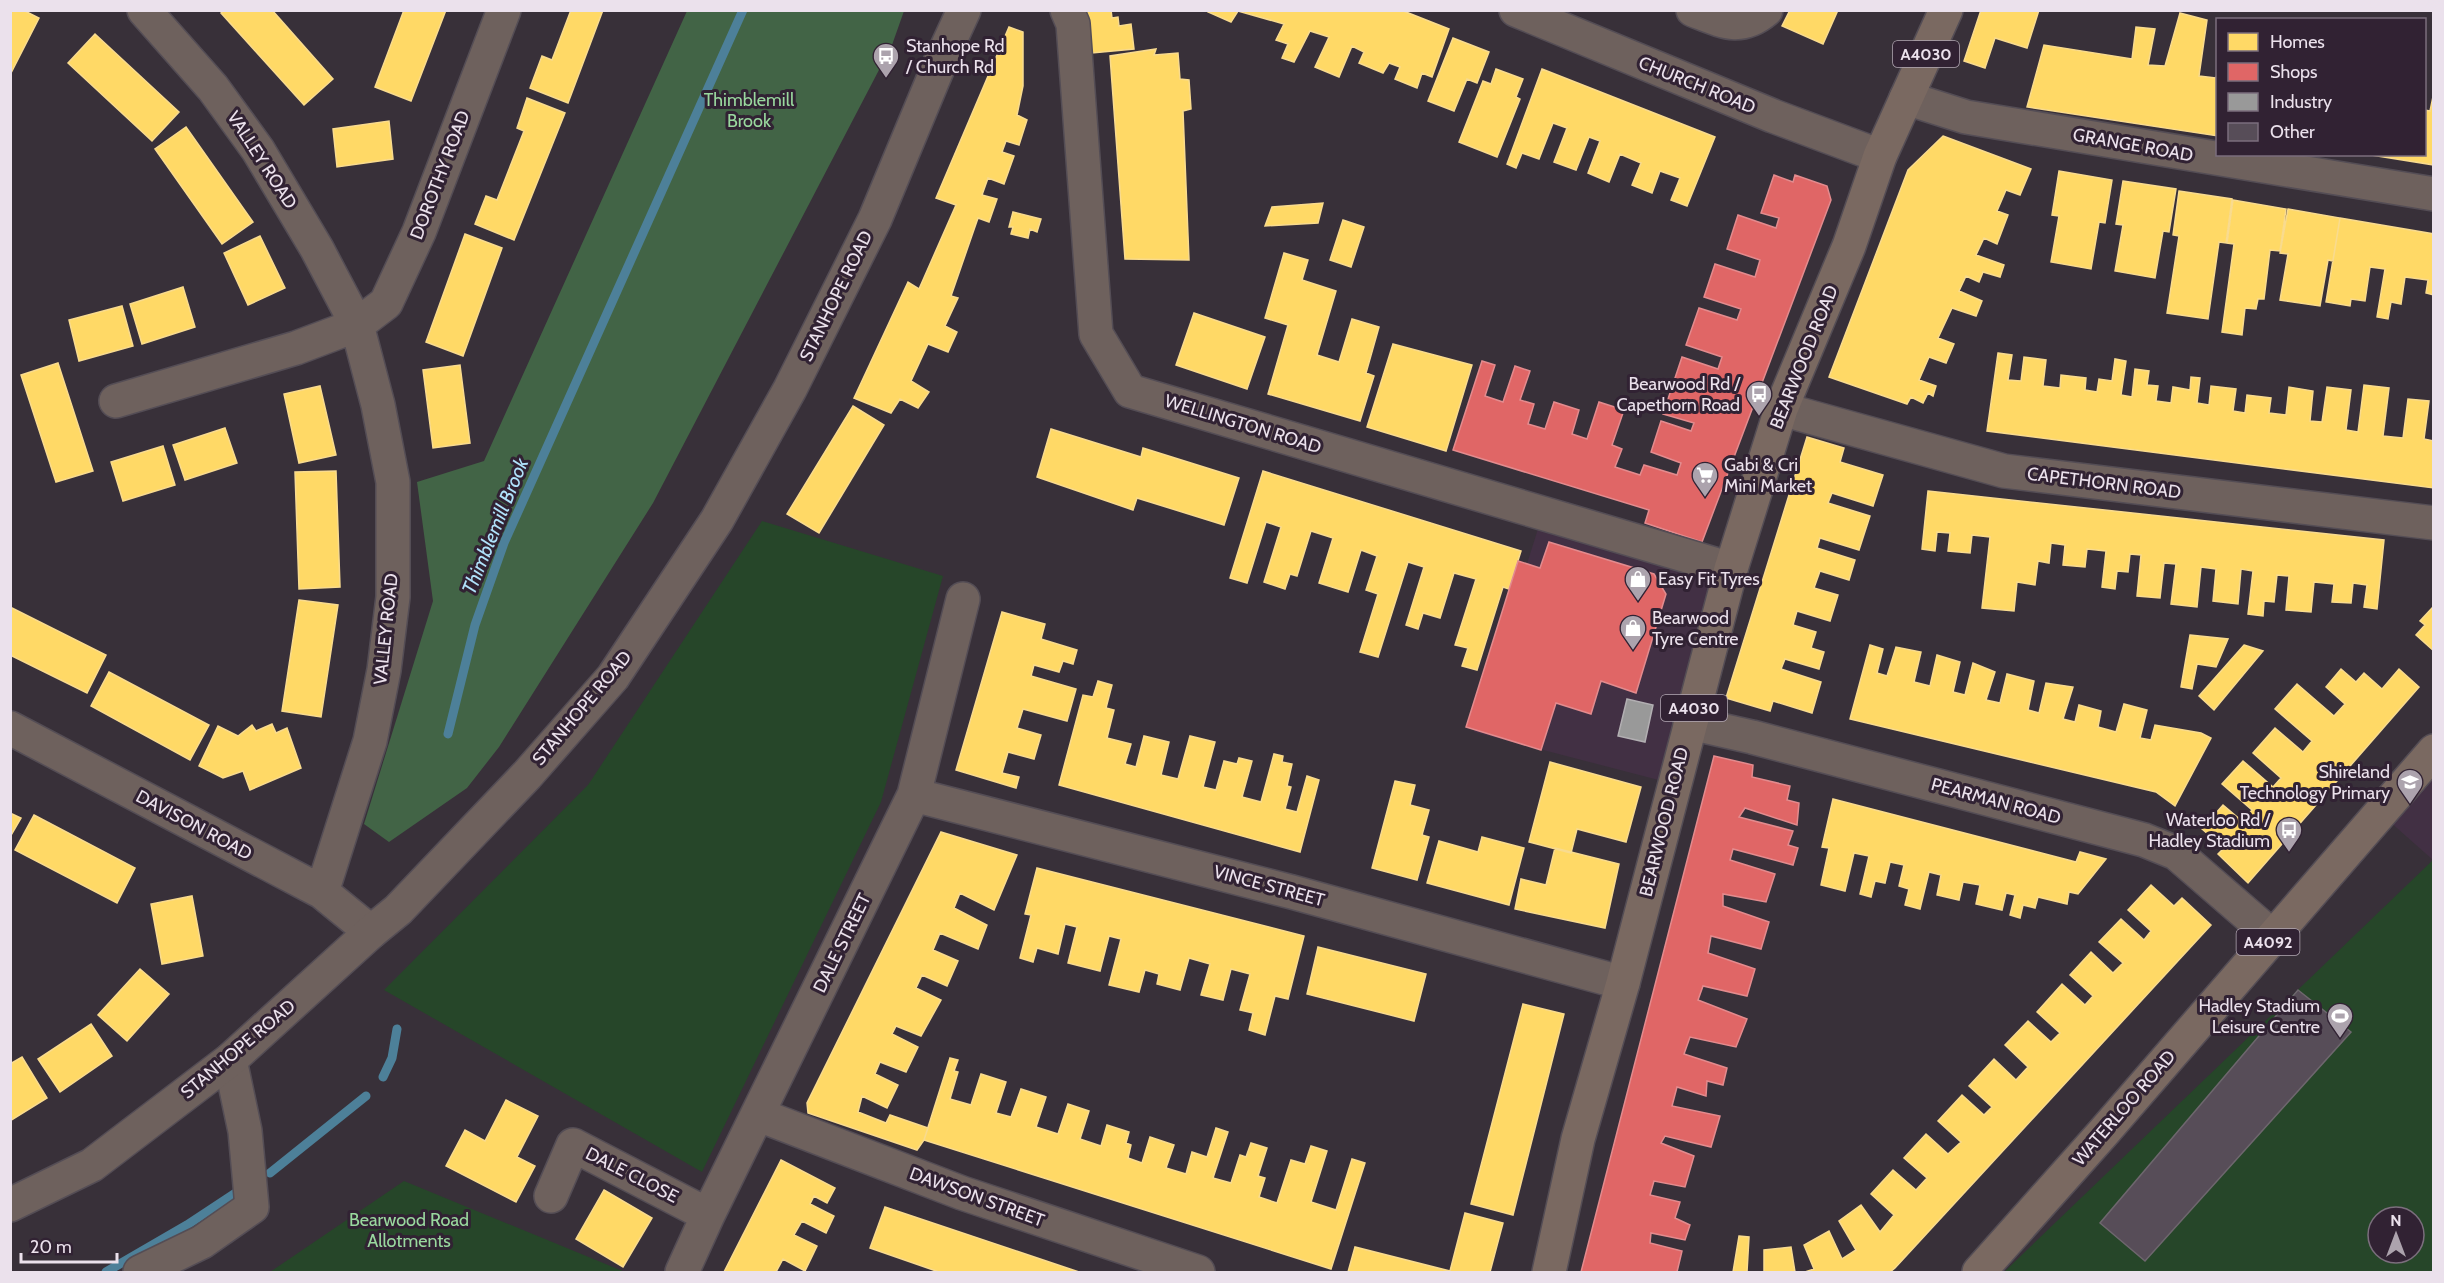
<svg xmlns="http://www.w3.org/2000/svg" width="2444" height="1283" viewBox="0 0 2444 1283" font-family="Cabin,sans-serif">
  <rect width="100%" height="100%" fill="#383039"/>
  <path fill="#423044" d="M1543,513L1731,569L1674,784L1474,732Z
    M2433,751V860L2380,813Z"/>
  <path fill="#264629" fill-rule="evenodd" d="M762,521L943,576L881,802L702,1172L384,990L588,785Z
    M2433,860V1272H2004ZM2378,1217H2414V1253H2378Z
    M404,1181L625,1272H270Z"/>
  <path fill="#426446" d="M687,11H904L892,45L653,503L499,747L467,788L389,842L364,824L433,601L417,482L484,461Z"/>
  <path fill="#ffd966" stroke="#f9db8e" stroke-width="1.5" d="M10,10H23L39,18L10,75Z
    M224,10H272L333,79L304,105L221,13Z
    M404,10H446L411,101L375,87Z
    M571,10H603L568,103L530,88L542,56L552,60Z
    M1087,10H1111L1112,18L1118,17L1119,26L1131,24L1134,49L1092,53Z
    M1209,10H1401L1449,29L1432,77L1422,73L1417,88L1395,79L1400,67L1389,63L1383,73L1359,63L1364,52L1352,46L1339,77L1315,67L1329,37L1310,31L1294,62L1282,58L1288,44L1276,40L1284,24L1238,11L1231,22L1208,12Z
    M1790,10H1838L1823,44L1782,26Z
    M1981,10H2039L2027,48L1995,38L1985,68L1964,61Z
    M2180,13L2207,20L2199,76L2216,78L2218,71V136L2027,107L2044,45L2132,59L2136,27L2155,29L2148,65L2165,66Z
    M1009,27L1023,32V86L1017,115L1027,120L1019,145L1006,141L1002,152L1014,156L1004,184L988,178L982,195L997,199L989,222L978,218L951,296L958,298L945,326L957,332L948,352L928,344L911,381L929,392L918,408L900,399L891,413L854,398L908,282L919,289L956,205L936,198Z
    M95,34L179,112L152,141L68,63Z
    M1453,38L1489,52L1477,83L1467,79L1454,111L1428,101Z
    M1156,49L1154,55L1178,53L1180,79L1189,80L1191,109L1183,111L1189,260L1125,259L1110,56Z
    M1496,69L1523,79L1516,97L1520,99L1497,157L1459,142L1483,81L1491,84Z
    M1542,69L1715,137L1687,206L1671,200L1680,178L1660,171L1652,193L1632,185L1641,163L1620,154L1609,182L1588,173L1600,141L1589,137L1576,170L1554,162L1567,128L1553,123L1539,159L1522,153L1516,168L1507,164Z
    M2434,92V165L2365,154H2424V110L2430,111Z
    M527,98L565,113L514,240L475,224L486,196L497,200L524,131L517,128Z
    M389,121L393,159L337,167L333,129Z
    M186,127L253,222L222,244L155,149Z
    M1943,136L2031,169L2020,195L2006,190L1997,211L2008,215L1997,244L1984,238L1976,255L2004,265L2000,277L1983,272L1979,282L1966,276L1959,291L1982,301L1976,316L1952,308L1938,338L1954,344L1946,363L1929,357L1919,380L1936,386L1933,396L1928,393L1923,403L1911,397L1907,404L1829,377L1908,170Z
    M2059,171L2112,180L2105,223L2099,222L2091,269L2051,262L2059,216L2052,215Z
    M2123,181L2176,189L2169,232L2163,231L2155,278L2115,271L2123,225L2116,224Z
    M2179,191L2232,199L2226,243L2219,242L2208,319L2167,313L2179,236L2173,235Z
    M2233,200L2286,209L2280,251L2270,250L2264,299H2258L2256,309L2245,308L2242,335L2222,332L2234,244L2227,243Z
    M1323,203L1318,223L1265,226L1272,207Z
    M2288,209L2340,218L2333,261L2328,260L2320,306L2280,300L2288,254L2280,253Z
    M1013,212L1041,219L1037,232L1030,229L1028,238L1011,234L1013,227H1009Z
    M2340,218L2434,234V295L2426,293L2428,280L2405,277L2401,304L2391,302L2388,319L2377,317L2385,269L2370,267L2365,301L2351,299L2350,306L2326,302Z
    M1343,220L1364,227L1351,267L1330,260Z
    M465,234L502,248L463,356L426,342Z
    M260,236L285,288L248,305L224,253Z
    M1284,253L1308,260L1302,280L1336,291L1317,355L1339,362L1352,319L1379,327L1366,373L1374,376L1360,421L1268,394L1288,325L1265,318Z
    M183,287L195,327L142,344L130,304Z
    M122,306L133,346L79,361L69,320Z
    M1194,313L1265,337L1247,389L1176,365Z
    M1393,344L1472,365L1446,451L1367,427Z
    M1998,353L2012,355L2008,380L2021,381L2024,357L2046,360L2043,386L2060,388L2061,375L2086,378L2085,390L2097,392L2099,379L2112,381L2115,359L2126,361L2121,395L2132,397L2135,369L2149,371L2147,385L2158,386L2156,401L2171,403L2173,387L2190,390L2191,377L2200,378L2197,403L2209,405L2211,386L2236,389L2233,411L2245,413L2247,395L2271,398L2269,413L2286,415L2289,387L2313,391L2310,421L2322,422L2327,387L2351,390L2346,430L2358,432L2364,385L2389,388L2383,436L2403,438L2408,399L2429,401L2424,439L2434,441V488L1987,431Z
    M58,363L93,471L56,482L21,375Z
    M460,365L470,443L433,448L423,370Z
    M320,386L336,455L299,463L284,394Z
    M853,406L884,425L819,533L787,514Z
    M225,428L237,463L185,480L173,445Z
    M1051,429L1141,457L1143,448L1239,478L1224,525L1137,498L1133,510L1037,477Z
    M1807,437L1844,448L1840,462L1883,475L1873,506L1832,493L1828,503L1870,516L1859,550L1820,538L1817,548L1855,560L1849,580L1820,571L1814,588L1838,595L1830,621L1797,611L1793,625L1816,632L1811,648L1824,652L1819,669L1785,659L1781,669L1821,682L1812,713L1773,701L1770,711L1726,698Z
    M163,446L175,485L123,501L111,462Z
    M336,471L340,587L299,589L295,472Z
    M1263,471L1521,551L1509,589L1503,587L1477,670L1462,666L1468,648L1455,645L1476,579L1454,573L1440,618L1423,613L1418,629L1406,625L1424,567L1408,562L1378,657L1360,652L1378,594L1366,590L1377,556L1361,550L1348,592L1319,583L1333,538L1311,531L1297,576L1290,574L1285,589L1264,582L1281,527L1266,522L1247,583L1230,578Z
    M1928,491L2384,540L2377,609L2364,607L2367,585L2353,583L2351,603L2332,602L2334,584L2314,582L2311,612L2286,610L2289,576L2277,575L2274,602L2264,601L2263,616L2248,614L2253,571L2241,569L2238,604L2213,601L2216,569L2201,567L2197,607L2171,604L2176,564L2164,563L2160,598L2137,596L2141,555L2130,554L2128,572L2117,571L2115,589L2102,587L2106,551L2087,549L2085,567L2063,565L2065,545L2051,543L2049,563L2038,561L2035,585L2017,582L2014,611L1982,608L1990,537L1972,535L1970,553L1948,551L1950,533L1937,532L1935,551L1922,549Z
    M299,600L338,605L321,717L282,711Z
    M2434,606V651L2416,635L2425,625L2420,621Z
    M10,607L106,655L87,693L10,655Z
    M1002,612L1045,624L1041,639L1077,650L1073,664L1063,661L1059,672L1034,665L1031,676L1076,689L1067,721L1023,709L1017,728L1041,735L1034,759L1008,752L1002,773L1019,777L1016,788L956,770Z
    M2190,635L2228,639L2216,667L2197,664L2192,689L2181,687Z
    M1870,645L1883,649L1877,673L1887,676L1896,647L1921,652L1914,682L1930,686L1937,655L1960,662L1953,692L1965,695L1973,663L1995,672L1986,700L2000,703L2007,674L2034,681L2028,710L2039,713L2046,683L2073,687L2063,719L2075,722L2079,705L2101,711L2098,727L2116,732L2124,704L2147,710L2140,738L2151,740L2155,725L2201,733L2211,738L2175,806L2156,792L1850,719Z
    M2244,645L2263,651L2214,710L2199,696Z
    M2341,669L2356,682L2364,673L2382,689L2399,669L2419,687L2248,883L2218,854L2224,848L2202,829L2223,805L2242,821L2252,810L2222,784L2243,761L2273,787L2281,778L2253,753L2275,728L2303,752L2312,741L2275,709L2297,684L2334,716L2345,704L2326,687Z
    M109,672L209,725L190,760L91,706Z
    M1098,681L1112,685L1106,708L1114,710L1107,738L1131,744L1125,764L1136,767L1144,736L1169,742L1161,775L1178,779L1190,736L1215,742L1203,787L1216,790L1224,761L1237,764L1239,758L1252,761L1242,797L1261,802L1274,754L1283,756L1282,762L1292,764L1287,786L1291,787L1285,809L1297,812L1307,776L1319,780L1300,852L1059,785L1083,695L1093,697Z
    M272,724L276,733L287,728L301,768L250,790L243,771L223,778L199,766L218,726L238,736L252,725L256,731Z
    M1550,762L1641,787L1626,842L1577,829L1571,853L1529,842Z
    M1395,781L1415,785L1410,805L1429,810L1422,835L1429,837L1417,880L1372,868Z
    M1833,799L2076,862L2080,852L2106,859L2078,894L2069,892L2067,904L2038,897L2035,908L2023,905L2020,918L2010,915L2015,895L2006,893L2002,910L1976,904L1980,885L1963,882L1959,900L1937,895L1941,875L1929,872L1920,909L1905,905L1909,889L1899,886L1904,865L1890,862L1885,883L1875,881L1871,897L1860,894L1869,856L1854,853L1845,891L1821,885L1829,848L1822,847Z
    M10,813L21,818L10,837Z
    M34,815L135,868L117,903L15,850Z
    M941,832L1017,855L994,910L960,893L954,908L987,925L978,949L940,933L933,950L958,961L947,986L922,975L916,988L941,1000L921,1036L896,1026L892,1034L918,1047L906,1072L880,1062L875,1074L898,1085L887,1108L862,1096L858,1112L886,1123L890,1115L928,1128L924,1140L917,1150L808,1113L807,1103Z
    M1482,837L1524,848L1509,905L1427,883L1439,841L1478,852Z
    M1555,848L1619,864L1605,928L1515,909L1521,879L1546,885Z
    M1037,868L1304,936L1288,999L1275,996L1265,1035L1249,1030L1253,1013L1240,1010L1250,974L1231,969L1223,1000L1201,995L1210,964L1189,958L1180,990L1157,984L1159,974L1145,970L1139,992L1109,985L1121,939L1109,936L1100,971L1068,963L1077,927L1065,924L1058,954L1037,948L1033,962L1020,958L1031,915L1025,914Z
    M2151,885L2174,906L2182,898L2211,925L1895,1268L1890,1272H1805L1814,1269L1804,1245L1829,1231L1842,1259L1856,1250L1839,1221L1861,1205L1880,1232L1894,1215L1871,1194L1893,1170L1916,1190L1927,1178L1904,1158L1926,1134L1948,1154L1961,1142L1938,1121L1962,1095L1984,1115L1992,1107L1969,1086L1994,1059L2016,1080L2028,1067L2005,1045L2028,1021L2051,1042L2060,1033L2037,1012L2062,984L2085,1005L2093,996L2070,975L2091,952L2113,973L2123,963L2099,942L2121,919L2144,940L2151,931L2128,910Z
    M192,896L203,956L162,964L151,904Z
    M1318,947L1426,974L1414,1021L1307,994Z
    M140,969L169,994L127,1041L98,1015Z
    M1523,1004L1564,1014L1513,1215L1471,1204Z
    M91,1024L112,1056L60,1092L38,1059Z
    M22,1057L47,1098L10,1121V1064Z
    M950,1058L958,1060L954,1071L958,1072L950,1099L971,1105L981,1074L1006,1082L996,1113L1011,1117L1021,1089L1046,1097L1036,1127L1058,1134L1068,1104L1089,1111L1080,1139L1101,1146L1107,1125L1129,1132L1126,1143L1131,1145L1128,1158L1142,1163L1150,1137L1174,1145L1166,1168L1186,1174L1192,1152L1207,1157L1216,1128L1228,1132L1213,1178L1231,1183L1240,1155L1246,1157L1251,1143L1267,1148L1258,1176L1265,1178L1259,1197L1277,1203L1291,1160L1305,1164L1311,1146L1327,1151L1311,1202L1336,1210L1352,1159L1365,1163L1331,1269L924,1140Z
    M506,1100L538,1116L517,1157L535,1166L516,1202L446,1166L465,1130L485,1141Z
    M781,1160L835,1188L827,1203L814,1196L810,1204L834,1216L826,1233L802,1221L794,1235L817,1246L805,1271L783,1259L776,1272H724Z
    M604,1190L652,1218L623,1267L576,1239Z
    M885,1207L1079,1272H939L870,1248Z
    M1465,1213L1503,1223L1490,1272H1348L1355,1247L1450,1271Z
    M1739,1236L1749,1237L1747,1272H1733Z
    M1791,1247L1795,1272H1764V1250Z"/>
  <path fill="#e06666" stroke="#e38b8e" stroke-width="1.5" d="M1774,175L1793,182L1795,175L1827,186L1831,200L1702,542L1645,523L1649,510L1453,450L1482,361L1495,365L1485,396L1503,402L1515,366L1530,371L1520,400L1534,404L1528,424L1545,429L1554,402L1579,410L1572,434L1587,439L1599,402L1624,410L1612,445L1622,449L1615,467L1640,475L1644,465L1677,475L1681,463L1651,452L1661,421L1691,431L1694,423L1663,414L1682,357L1718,369L1722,357L1686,345L1699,308L1737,320L1741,309L1704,297L1715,264L1755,277L1760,260L1727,249L1738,215L1776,228L1779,218L1761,213Z
    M1549,542L1654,574L1666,594L1636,693L1601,681L1591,714L1556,703L1541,750L1466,727L1518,561L1540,568Z
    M1714,756L1753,765L1752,777L1790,786L1787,800L1799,803L1797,825L1745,808L1739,817L1793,831L1788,845L1798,848L1793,865L1733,849L1730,860L1775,874L1766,902L1723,894V906L1769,922L1761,949L1711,936L1708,953L1755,969L1747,996L1703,986L1698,1000L1747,1019L1736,1047L1690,1037L1684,1054L1727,1068L1723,1085L1707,1081L1706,1096L1677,1087L1672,1106L1720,1116L1711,1147L1665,1136L1661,1143L1694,1156L1685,1187L1654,1181L1650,1195L1680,1202L1675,1218L1690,1225L1685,1240L1651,1233L1650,1243L1682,1251L1677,1272H1581Z"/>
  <path fill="#999" stroke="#b2afb2" stroke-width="1.5" d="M1627,699L1653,705L1645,742L1618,736Z"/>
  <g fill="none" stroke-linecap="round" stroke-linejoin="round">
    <path stroke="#4d8099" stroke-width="9" d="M448,734L475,625L504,543L743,10
      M383,1077L392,1058L397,1029
      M270,1173L366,1096
      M106,1272L187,1225L237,1192"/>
  </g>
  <path fill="#574d58" stroke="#6e676e" stroke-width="1.5" d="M2298,990L2351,1032L2145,1261L2100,1223Z"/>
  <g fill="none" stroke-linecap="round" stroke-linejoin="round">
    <g stroke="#544d55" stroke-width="36">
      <path id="minor" d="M144,10L213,88L258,150L317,249L357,325L378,405L393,482V597L384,670L370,741L322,892
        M1067,10L1073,24L1096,334L1130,391L1731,569
        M1693,10C1722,21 1740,32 1766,10
        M1906,98L1966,117L2434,194
        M116,401L296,348L357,325L386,303L419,232L504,10
        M1781,409L2004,471L2434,523
        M1690,723L1752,737L2144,840L2176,853L2272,936
        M10,728L322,892L371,932
        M914,795L1292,892L1623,983
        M759,1115L962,1193L1198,1272
        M551,1196L573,1145L708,1215
        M140,1272L202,1242L252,1207L245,1131L230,1060
        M682,1272L708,1215L914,795L963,599"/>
    </g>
    <g stroke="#544d55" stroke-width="36">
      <path id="tertiary" d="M1516,10L1773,116L1880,156
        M10,1205L92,1165L230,1060L371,932L398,910L527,775L613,677L717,520L790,389L875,219L942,58L964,10"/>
    </g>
    <g stroke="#544d55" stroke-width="36">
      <path id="primary" d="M1549,1272L1578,1139L1623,983L1731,569L1781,409L1849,246L1880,156L1946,10
        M1979,1272L2103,1133L2434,751"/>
    </g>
    <use href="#minor" stroke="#6e615d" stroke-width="33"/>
    <use href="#tertiary" stroke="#6e615d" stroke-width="33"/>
    <use href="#primary" stroke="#7a6961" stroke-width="33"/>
  </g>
  <defs>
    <g id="bus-pin" transform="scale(1.35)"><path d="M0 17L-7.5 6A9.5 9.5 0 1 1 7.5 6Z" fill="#aca3ad" stroke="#312233"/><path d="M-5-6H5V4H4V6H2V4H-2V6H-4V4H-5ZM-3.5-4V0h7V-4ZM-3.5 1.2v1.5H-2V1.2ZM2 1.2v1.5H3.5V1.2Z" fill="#fff"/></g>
    <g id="supermarket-pin" transform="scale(1.35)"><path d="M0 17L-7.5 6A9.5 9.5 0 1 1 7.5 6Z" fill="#aca3ad" stroke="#312233"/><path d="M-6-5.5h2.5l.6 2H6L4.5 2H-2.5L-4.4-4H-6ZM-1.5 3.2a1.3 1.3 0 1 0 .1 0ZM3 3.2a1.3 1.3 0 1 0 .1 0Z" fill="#fff"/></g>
    <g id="shop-pin" transform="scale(1.35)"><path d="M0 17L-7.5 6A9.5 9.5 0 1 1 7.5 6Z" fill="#aca3ad" stroke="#312233"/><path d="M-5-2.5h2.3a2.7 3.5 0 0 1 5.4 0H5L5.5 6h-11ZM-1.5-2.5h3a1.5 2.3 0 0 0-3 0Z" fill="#fff"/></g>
    <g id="school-pin" transform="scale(1.35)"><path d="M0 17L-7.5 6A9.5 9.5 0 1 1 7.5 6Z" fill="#aca3ad" stroke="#312233"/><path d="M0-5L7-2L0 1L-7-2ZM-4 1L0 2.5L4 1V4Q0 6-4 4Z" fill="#fff"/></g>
    <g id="stadium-pin" transform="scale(1.35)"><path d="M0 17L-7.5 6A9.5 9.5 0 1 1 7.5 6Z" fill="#aca3ad" stroke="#312233"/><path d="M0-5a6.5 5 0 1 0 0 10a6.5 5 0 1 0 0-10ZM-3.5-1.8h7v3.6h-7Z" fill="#fff"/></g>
  </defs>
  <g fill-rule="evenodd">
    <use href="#bus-pin" x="886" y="56"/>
    <use href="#bus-pin" x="1759" y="394"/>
    <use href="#supermarket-pin" x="1705" y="475"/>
    <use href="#shop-pin" x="1638" y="579"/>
    <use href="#shop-pin" x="1633" y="628"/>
    <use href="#school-pin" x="2410" y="782"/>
    <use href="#bus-pin" x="2289" y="830"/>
    <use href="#stadium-pin" x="2340" y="1016"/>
  </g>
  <g text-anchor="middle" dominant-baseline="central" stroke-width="6" stroke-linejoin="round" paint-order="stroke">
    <g fill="#312233" stroke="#b3a8b4" stroke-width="1.5">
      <rect x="1893" y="41" width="66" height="26" rx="4.5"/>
      <rect x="1661" y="695" width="66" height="26" rx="4.5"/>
      <rect x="2236.5" y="929" width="63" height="26" rx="4.5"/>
    </g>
    <g font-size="16" font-weight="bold" fill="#ebe1ec">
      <text x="1926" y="54">A4030</text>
      <text x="1694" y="708">A4030</text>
      <text x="2268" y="942">A4092</text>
    </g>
    <g font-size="18" fill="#ebe1ec" stroke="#312233" text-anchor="start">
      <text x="906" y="46">Stanhope Rd<tspan x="906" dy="21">/ Church Rd</tspan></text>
      <text x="1740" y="384" text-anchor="end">Bearwood Rd /<tspan x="1740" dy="21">Capethorn Road</tspan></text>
      <text x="1724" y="465">Gabi &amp; Cri<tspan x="1724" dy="21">Mini Market</tspan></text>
      <text x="1658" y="579">Easy Fit Tyres</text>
      <text x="1652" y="618">Bearwood<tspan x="1652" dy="21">Tyre Centre</tspan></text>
      <text x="2390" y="772" text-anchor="end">Shireland<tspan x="2390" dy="21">Technology Primary</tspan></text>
      <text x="2270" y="820" text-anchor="end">Waterloo Rd /<tspan x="2270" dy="21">Hadley Stadium</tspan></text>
      <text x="2320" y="1006" text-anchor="end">Hadley Stadium<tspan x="2320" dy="21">Leisure Centre</tspan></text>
    </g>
    <g font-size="18" fill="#ebe1ec" stroke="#312233">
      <text transform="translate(1697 85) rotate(22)">CHURCH ROAD</text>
      <text transform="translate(2133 145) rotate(10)">GRANGE ROAD</text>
      <text transform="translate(262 160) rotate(57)">VALLEY ROAD</text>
      <text transform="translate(440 175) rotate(-69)">DOROTHY ROAD</text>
      <text transform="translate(836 296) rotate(-64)">STANHOPE ROAD</text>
      <text transform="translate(1804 357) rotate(-68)">BEARWOOD ROAD</text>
      <text transform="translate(1243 424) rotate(17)">WELLINGTON ROAD</text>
      <text transform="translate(2104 483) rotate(7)">CAPETHORN ROAD</text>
      <text transform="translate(386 629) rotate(-84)">VALLEY ROAD</text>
      <text transform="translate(582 708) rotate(-50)">STANHOPE ROAD</text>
      <text transform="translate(1996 801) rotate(15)">PEARMAN ROAD</text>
      <text transform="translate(1664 822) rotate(-76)">BEARWOOD ROAD</text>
      <text transform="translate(194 825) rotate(28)">DAVISON ROAD</text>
      <text transform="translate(1269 886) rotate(15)">VINCE STREET</text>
      <text transform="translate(842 943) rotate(-64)">DALE STREET</text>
      <text transform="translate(238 1049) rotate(-40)">STANHOPE ROAD</text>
      <text transform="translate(2124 1108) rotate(-49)">WATERLOO ROAD</text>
      <text transform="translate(632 1175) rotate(27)">DALE CLOSE</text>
      <text transform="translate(977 1197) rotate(20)">DAWSON STREET</text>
    </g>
    <g font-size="18" fill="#99d89e" stroke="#312233">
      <text x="749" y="100">Thimblemill<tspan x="749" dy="21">Brook</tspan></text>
      <text x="409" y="1220">Bearwood Road<tspan x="409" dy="21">Allotments</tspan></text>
    </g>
    <g font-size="20" font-style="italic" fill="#b0e2fb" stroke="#312233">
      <text transform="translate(495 526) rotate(-68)">Thimblemill Brook</text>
    </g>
  </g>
  <rect width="2444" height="1283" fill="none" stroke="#ebe1ec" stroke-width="24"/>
  <rect x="2216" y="18" width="210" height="138" fill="#312233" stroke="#7b6e7d" stroke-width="1.5"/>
  <rect x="2228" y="33" width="30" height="18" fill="#ffd966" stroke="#7b6e7d" stroke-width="1.5"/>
  <text x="2270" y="48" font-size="18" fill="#ebe1ec">Homes</text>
  <rect x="2228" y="63" width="30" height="18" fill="#e06666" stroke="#7b6e7d" stroke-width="1.5"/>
  <text x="2270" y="78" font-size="18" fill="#ebe1ec">Shops</text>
  <rect x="2228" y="93" width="30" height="18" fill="#999999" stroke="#7b6e7d" stroke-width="1.5"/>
  <text x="2270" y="108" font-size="18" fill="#ebe1ec">Industry</text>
  <rect x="2228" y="123" width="30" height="18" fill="#574d58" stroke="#7b6e7d" stroke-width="1.5"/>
  <text x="2270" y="138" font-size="18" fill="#ebe1ec">Other</text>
  <g transform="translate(2396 1235)"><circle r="28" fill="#312233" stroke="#7b6e7d" stroke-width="1.5"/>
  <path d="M0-4.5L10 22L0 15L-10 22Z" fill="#aca3ad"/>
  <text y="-9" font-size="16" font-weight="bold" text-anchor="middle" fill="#ebe1ec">N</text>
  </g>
  <path d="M21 1253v9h96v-9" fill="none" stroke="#ebe1ec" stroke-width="3"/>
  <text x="30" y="1253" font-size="18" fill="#ebe1ec" stroke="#312233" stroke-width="4.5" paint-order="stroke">20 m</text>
</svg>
